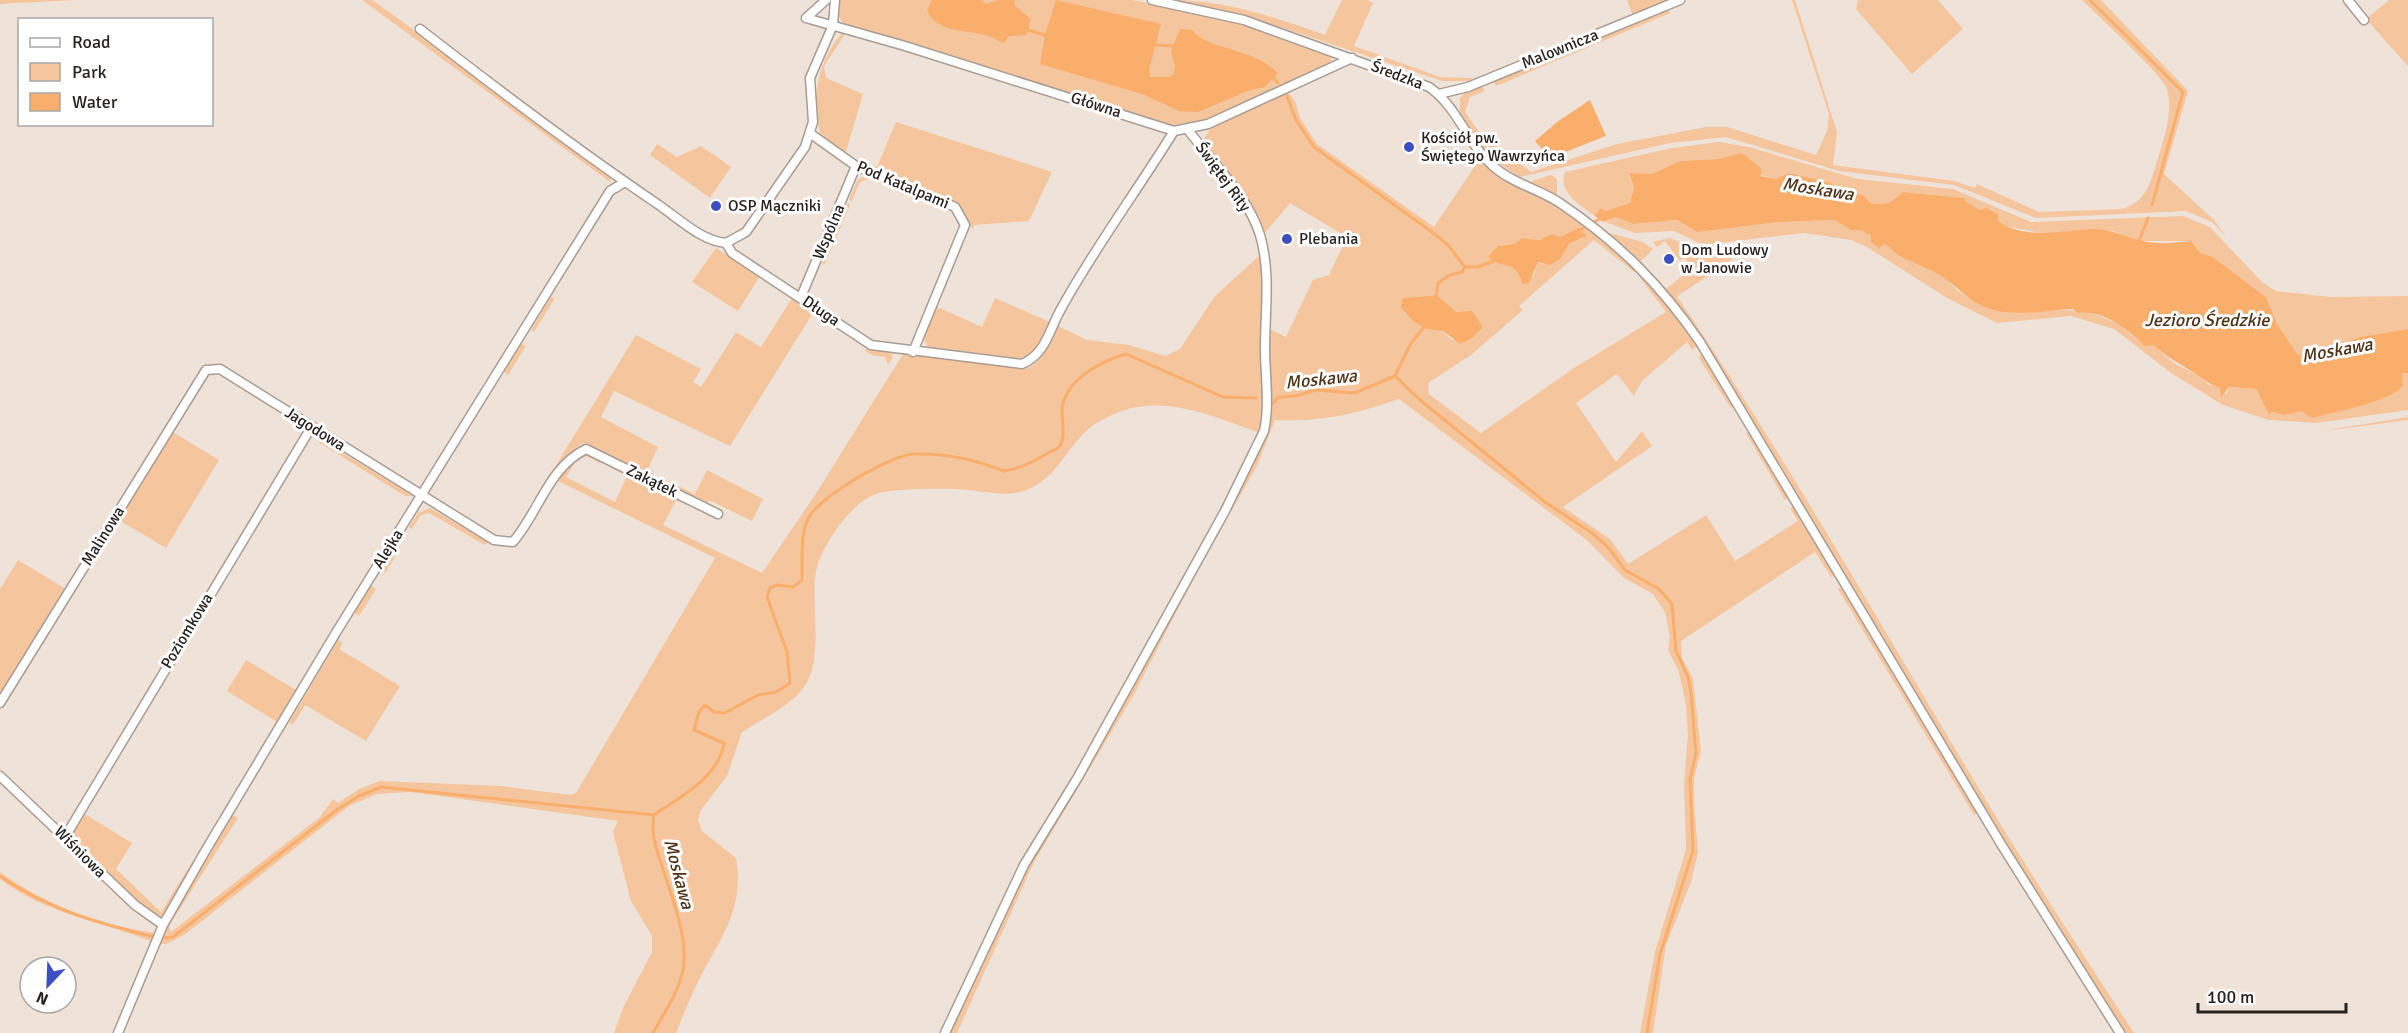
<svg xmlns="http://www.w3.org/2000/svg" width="2408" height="1033" viewBox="0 0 2408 1033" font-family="Signika,sans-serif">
  <rect width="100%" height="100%" fill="#efe3d9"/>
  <path fill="#f5c59e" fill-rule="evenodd" d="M0,0H76L0,4Z
    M362,0H372L392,14L612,176L610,182Z
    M839,0H1133L1257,28L1330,54L1332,59L1330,64L1211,119L1196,123L1172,125L844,24L838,15Z
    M1170,0C1224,0 1275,17 1325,35L1342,0H1367L1373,3L1354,46L1440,77L1472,78L1471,81H1442L1277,26Z
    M1627,0H1668L1632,14Z
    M1792,0H1795L1837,132L1833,165L1954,181L1975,188L1977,184L2039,212L2122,209C2145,202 2150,185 2156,164C2163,142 2174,112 2167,89C2164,76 2096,14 2082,0H2101L2188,91L2164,174L2214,220L2227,237L2212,222L2186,211L2036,218L1954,185L1839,171L1726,137L1670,143L1520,177L1489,157L1460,112V98L1465,93L1482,87L1485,91L1470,97L1465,112L1479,132L1531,172L1617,144L1706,127H1727L1816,155L1827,131L1829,114Z
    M1858,0H1938L1963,29L1912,74L1856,9Z
    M2389,0H2408V66L2366,19Z
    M1668,9L1670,13L1496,86L1494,82Z
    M841,34H845L824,66L826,78L863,94L845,155L820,133C812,95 817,64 841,34Z
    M1287,90L1295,101L1300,118L1317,144L1434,227L1479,160C1501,180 1526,188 1551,203C1582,222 1609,246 1637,268L1634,272L1594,240L1519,306L1523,310L1471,355L1428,383L1429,394L1481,433L1574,368L1666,312L1640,278L1645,277L1697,346L1692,350L1687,342L1642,381L1634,396L1617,374L1576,403L1616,462L1642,431L1652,446L1563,507L1610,539L1628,564L1706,515L1735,561L1798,521L1790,508L1794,506L1836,574L1831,577L1815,552L1681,641L1682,658L1693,679L1701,751L1694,778V804L1698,852L1691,882L1666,945L1653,1033H1640L1655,952L1686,849L1684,783L1688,735L1686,705L1679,672L1668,650L1670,637L1665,612L1653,594L1624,578L1588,541L1399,399C1355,414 1323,422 1275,420L1257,466L1206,555L1133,696L1034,862L957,1033H947L1013,894L1262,444L1268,384L1269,329L1286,337L1313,280L1329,275L1347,237L1290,203L1263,235L1207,149L1205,137L1213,125ZM1578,228L1584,238L1569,244L1560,259L1543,264L1538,262L1534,275L1522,284C1518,267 1508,265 1492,261L1498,246L1514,244L1522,238L1539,240L1552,234L1560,237ZM1437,295L1456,312L1477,319L1483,327L1471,339L1452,340L1403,298Z
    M896,122L1052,172L1029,221L974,225L972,229L960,205L861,165L864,162L877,167Z
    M1719,142L1749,147L1857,179L1953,189L2031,222L2183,216L2210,227L2262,282L2276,291L2330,297L2408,296V329L2359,337L2329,351L2298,355L2277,324L2266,297L2213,257L2200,253L2190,241H2140L2113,231L2093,229L2047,234L2005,226L1965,201V198L1903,192L1889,203L1872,204L1863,195L1832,188L1833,184L1828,182L1790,173L1776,179L1761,175V168L1742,153L1718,159L1680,161L1652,174H1629L1634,187L1630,203L1605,211H1597L1594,215C1580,206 1557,191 1565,172L1672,148Z
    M657,144L677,157L701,146L731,167L710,198L650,155Z
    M869,175L914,193L912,198L869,179L860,182L852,201L849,200L858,179Z
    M1551,175L1557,179V196L1532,183V181Z
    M848,203L850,205L825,264L822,263Z
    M1616,217L1633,224L1677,220L1697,232L1781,222L1834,220L1851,230L1863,231L1891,247L1896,254L1918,263L1946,279L1958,291L1986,308L2087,311L2121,325L2144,346L2153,345L2175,364L2202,377L2208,384L2220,388L2226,394L2229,387L2256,389L2269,415L2272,412C2283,415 2289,413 2300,411C2309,411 2319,415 2328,414C2345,410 2393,398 2403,386L2402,373H2408V410L2316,423L2269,420L2223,405L2171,373L2114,329L2071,316L1997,323L1947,298L1867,247L1851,240L1804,233L1709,244L1699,243L1674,231L1635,233L1605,222Z
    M1609,233L1643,242L1653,249L1641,261L1608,235Z
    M1669,238L1710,252L1745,248L1724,266L1677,296C1796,472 1898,657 2009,838C2050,904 2092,968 2134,1033H2125L2117,1022L2003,838L1737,394L1666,289L1693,267L1684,258L1680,261L1665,241L1657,247L1653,242Z
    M716,248L760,276L738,311L692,282Z
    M1260,255L1264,290V418L1260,433C1222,420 1179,400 1138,407C1122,409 1096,421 1085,432C1063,454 1053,484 1019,492C1004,496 986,492 970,490C947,488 901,488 879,493C862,498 849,513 838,527C829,540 819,556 816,571C810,607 826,662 801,691C785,709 762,719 742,732L727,776L701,810L698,820L702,831L736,858C745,910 720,938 698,982C690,998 683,1016 676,1033H614L624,1006L652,952V936L631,901L613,832L618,821L411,792L377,794L349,806L184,935L166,944H159L166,926L231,814L238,818L169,926L171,932L319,818L333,799L338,803L361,788L380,781L501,786L570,795L576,793L715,558L556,480L572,459L587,453L602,461L600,463L587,456L576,461L566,477L615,502L627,476L611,468L613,466L683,500L682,503L676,500L663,525L762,573L817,492L903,354L1025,369C1044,363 1049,341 1056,325L1087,340L1129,345L1165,356L1180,349L1215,296Z
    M551,297L555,298L534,332L531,330Z
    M792,298L813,313L730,446L614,391L601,417L658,447L647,471L654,474L652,477L583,443L567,455L553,470L636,335L701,369L693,382L701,387L736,332L761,347Z
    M995,298L1050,322C1043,340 1036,356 1015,359L930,349C917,337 930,321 935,306L982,327Z
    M521,344L526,346L508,375L504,372Z
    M868,347L891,353L893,357L888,365L885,357L872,355L865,351Z
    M1702,354L1735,405L1731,408L1698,357Z
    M2408,417V420L2316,432Z
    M171,431L219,460L166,548L117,519Z
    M1751,431L1789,497L1785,500L1746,433Z
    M320,439L413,496H405L317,441Z
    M707,470L763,499L752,521L711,501L704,503L659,481L661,478L695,494Z
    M430,508L488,542L485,545L429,513L421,515L412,529L409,527L418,513Z
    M394,548L399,551L385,573L380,570Z
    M18,560L66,589L0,697V589Z
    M370,585L376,589L359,616L354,613Z
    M1843,586L1979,812L1974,815L1838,589Z
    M338,640L343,643L339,649L400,686L366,741L305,705L293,725L289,723Z
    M246,660L296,690L277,722L227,691Z
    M229,803L162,917L135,900L68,837L83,813L132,843L116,869L161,912Z
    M0,872C45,905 101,926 157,933L153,942C100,921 46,914 0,879Z"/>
  <path fill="#f9ae6c" d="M932,0H981L986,4L998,0H1014L1015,6L1031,19L1027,35L1009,36L1004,43C997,40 989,35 981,34C962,30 935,31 927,10Z
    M1056,0L1161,24L1149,70L1150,77H1169L1174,74L1175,65L1171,51L1180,29L1192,30C1209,51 1252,47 1278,73L1265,87L1250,90L1198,112L1179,111L1142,94L1040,64L1045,35Z
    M1590,100L1606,136L1550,158L1535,141L1557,122Z
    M1742,153L1761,168V176L1776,179L1789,173L1828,182L1833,184L1832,188L1863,195L1872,204L1889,203L1903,192L1965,198V201L1980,210L1986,208L1998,214V221C2026,241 2063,230 2094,229C2110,229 2124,236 2139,240C2156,245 2174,243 2191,241L2200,253L2213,257L2266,297L2277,324L2298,355L2329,351L2359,337L2408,329V373H2402L2403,386C2389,402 2335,412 2312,418L2301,411L2285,415L2272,412L2269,415L2256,389L2229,387L2221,397L2220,388C2210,385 2207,381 2199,376C2181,364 2171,360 2153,345L2144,346C2129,329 2101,309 2078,313L2073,309C2046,310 2016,317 1990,309C1972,304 1959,288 1944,278C1929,268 1913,263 1898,255C1893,252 1891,247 1884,244L1879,248L1871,242V236L1863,231L1851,230L1834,220L1781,222L1697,232L1677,220L1633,224L1616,217L1603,222L1594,215L1601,208L1605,211L1630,203L1634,187L1629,173L1652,174L1680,161L1718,159Z
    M1578,228L1587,236L1569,244L1560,259L1550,265L1538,262L1529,283L1522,284C1516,259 1503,270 1488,257L1498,246L1514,244L1522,238L1539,240L1552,234L1560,237Z
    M1437,295L1456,312L1472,311L1483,327L1471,339L1460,344L1443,331L1427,329L1413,321L1401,307L1403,298Z"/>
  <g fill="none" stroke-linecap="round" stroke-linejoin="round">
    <path stroke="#f9ae6c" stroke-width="3" d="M2090,0L2183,92L2152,205
      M1025,29L1047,36
      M1155,45L1175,46
      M1273,77L1278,83
      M1287,96L1296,120L1314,147L1432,232L1448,245L1465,267
      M1578,231L1601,218
      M2139,241L2148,218
      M1436,298L1438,283L1450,275L1462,272L1465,267H1478L1494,261
      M1395,376L1419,399L1545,502L1592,533L1608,547L1625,570L1659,589L1672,604L1676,651L1688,677L1691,693L1696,753L1690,780L1693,851L1660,954L1647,1033
      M1274,403L1278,397L1296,396L1316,390L1354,393L1395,376L1411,343L1425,326
      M0,876C46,909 99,923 154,937
      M161,938L173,937L338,809L359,796L381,787L654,815
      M653,1033C664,1013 678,993 683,971C689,942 673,900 664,872C658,853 650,835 654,815C680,797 720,776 724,743L694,730L699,712L705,705L714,712L725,713L758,695L776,692L790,683L787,652L767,597L770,588L777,585L793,587L802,580C803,560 799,535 809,517C821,496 890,455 914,454C944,453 977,460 1004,471C1024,468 1033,461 1050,452C1053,450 1057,450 1059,447C1066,439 1062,421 1062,410C1065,379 1100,362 1126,354L1223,397L1256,398"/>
    <g stroke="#a79c93" stroke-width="11">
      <path id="street" d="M1152,0L1244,20L1429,87C1458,107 1467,143 1492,165C1511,183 1539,189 1560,203C1619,243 1660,284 1700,342L2001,844L2120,1033
        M2348,0L2364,20
        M806,18L905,46L1174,131L1208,124L1352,58
        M806,18L826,0
        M420,29C497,89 575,148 656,203C677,217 701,241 726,243L746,232L805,147L813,122L810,78L833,25L835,0
        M1439,94L1468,87L1680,0
        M811,134L856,166L955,207L965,225L913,352
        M726,243L732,253L871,345L1022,364C1046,354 1049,330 1061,309C1095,247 1137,191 1174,131
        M801,297L856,166
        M0,703L206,370L220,369L494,540L513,542C539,512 548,468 586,449L718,514
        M0,776L135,905L163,925
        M65,837L312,426
        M118,1033L163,925L207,848L337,631L610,191L625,182
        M945,1033L1024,865L1078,777L1225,511L1264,431C1270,404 1265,376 1265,349C1265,311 1271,272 1260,235C1248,196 1212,162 1188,130"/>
    </g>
    <use href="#street" stroke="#fff" stroke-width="8"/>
  </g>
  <g fill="#3c4ec1" stroke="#fff" stroke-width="2">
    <circle cx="1409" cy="147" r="6"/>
    <circle cx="716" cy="206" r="6"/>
    <circle cx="1287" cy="239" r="6"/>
    <circle cx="1669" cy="259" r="6"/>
  </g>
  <g text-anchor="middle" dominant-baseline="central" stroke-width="6" stroke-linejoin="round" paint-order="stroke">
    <g font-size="16" fill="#26221f" stroke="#fff">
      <text transform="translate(1560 49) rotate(-22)">Malownicza</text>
      <text transform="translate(1397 75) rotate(21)">Średzka</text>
      <text transform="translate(1096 105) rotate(18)">Główna</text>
      <text transform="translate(1223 177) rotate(54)">Świętej Rity</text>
      <text transform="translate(903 185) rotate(23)">Pod Katalpami</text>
      <text transform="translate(829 232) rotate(-67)">Wspólna</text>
      <text transform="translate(821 311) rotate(34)">Długa</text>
      <text transform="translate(315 429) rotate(32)">Jagodowa</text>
      <text transform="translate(652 481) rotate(26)">Zakątek</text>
      <text transform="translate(103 536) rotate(-58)">Malinowa</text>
      <text transform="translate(388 549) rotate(-58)">Alejka</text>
      <text transform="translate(187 631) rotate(-59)">Poziomkowa</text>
      <text transform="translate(80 852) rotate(45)">Wiśniowa</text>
    </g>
    <g font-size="16" fill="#26221f" stroke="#fff" text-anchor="start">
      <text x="1421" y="138">Kościół pw.<tspan x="1421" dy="18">Świętego Wawrzyńca</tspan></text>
      <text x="728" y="206">OSP Mączniki</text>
      <text x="1299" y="239">Plebania</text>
      <text x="1681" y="250">Dom Ludowy<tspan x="1681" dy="18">w Janowie</tspan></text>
    </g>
    <g font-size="18" font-style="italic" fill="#4f3115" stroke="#fff">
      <text transform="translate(1818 189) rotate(9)">Moskawa</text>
      <text x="2207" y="320">Jezioro Średzkie</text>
      <text transform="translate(2337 350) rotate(-10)">Moskawa</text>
      <text transform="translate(1321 379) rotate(-6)">Moskawa</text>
      <text transform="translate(679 874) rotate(75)">Moskawa</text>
    </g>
  </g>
  <rect x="18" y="18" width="195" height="108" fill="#ffffff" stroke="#a8a7a5" stroke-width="1.5"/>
  <rect x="30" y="38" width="30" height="9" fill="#ffffff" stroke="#a8a7a5" stroke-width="1.5"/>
  <text x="72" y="48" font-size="18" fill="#26221f">Road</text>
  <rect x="30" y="63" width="30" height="18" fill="#f5c59e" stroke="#a8a7a5" stroke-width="1.5"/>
  <text x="72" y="78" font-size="18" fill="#26221f">Park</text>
  <rect x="30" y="93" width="30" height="18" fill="#f9ae6c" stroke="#a8a7a5" stroke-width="1.5"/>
  <text x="72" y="108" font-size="18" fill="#26221f">Water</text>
  <g transform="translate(48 985) rotate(203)"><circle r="28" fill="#ffffff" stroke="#a8a7a5" stroke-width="1.5"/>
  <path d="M0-4.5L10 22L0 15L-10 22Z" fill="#3c4ec1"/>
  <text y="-9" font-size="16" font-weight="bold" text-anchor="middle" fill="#26221f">N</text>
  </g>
  <path d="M2198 1003v9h148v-9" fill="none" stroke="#26221f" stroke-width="3"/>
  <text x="2207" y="1003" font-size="18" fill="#26221f" stroke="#ffffff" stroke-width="4.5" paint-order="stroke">100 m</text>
</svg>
